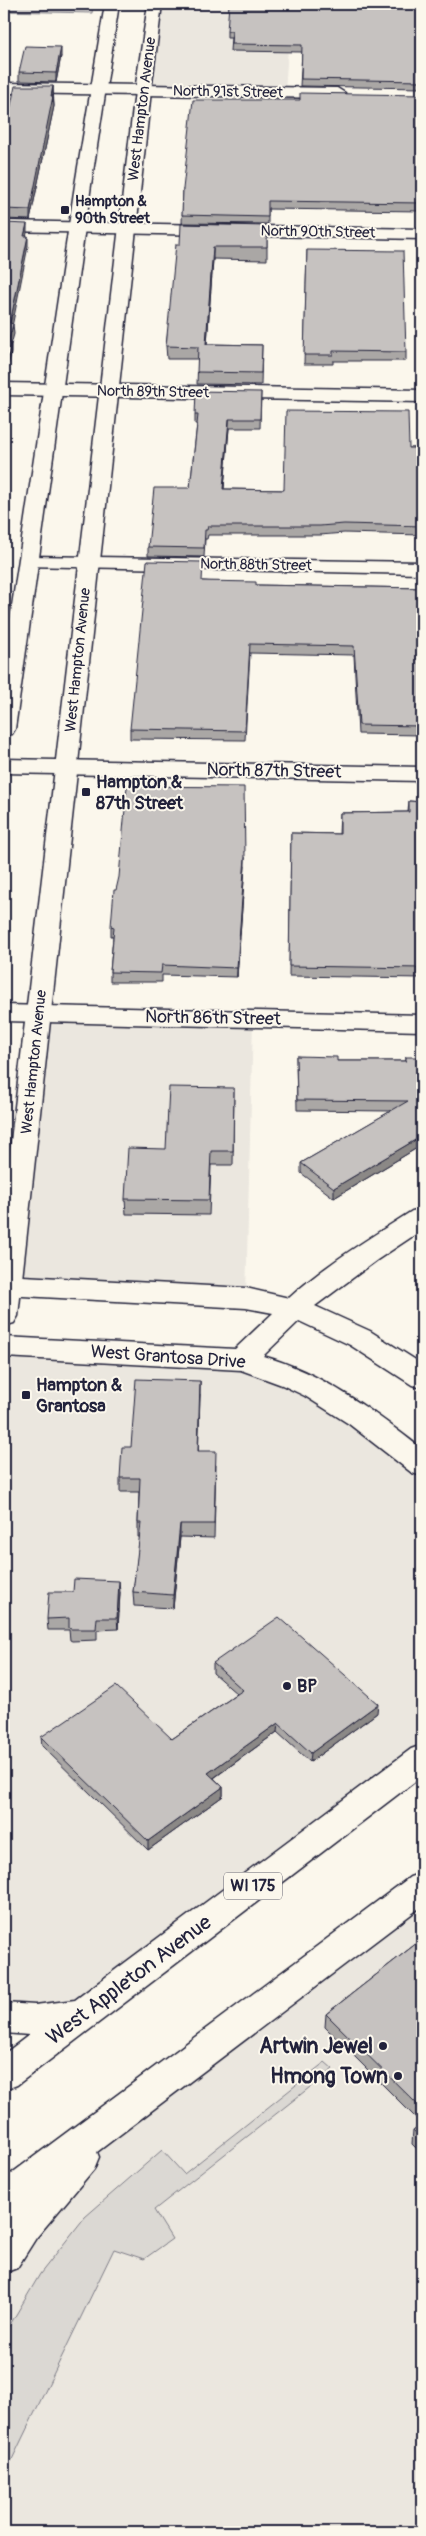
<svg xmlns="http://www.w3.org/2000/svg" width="426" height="2536" viewBox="0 0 426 2536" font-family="Pangolin,sans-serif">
  <rect width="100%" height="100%" fill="#fbf7ec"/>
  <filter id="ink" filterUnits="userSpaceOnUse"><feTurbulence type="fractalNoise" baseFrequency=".02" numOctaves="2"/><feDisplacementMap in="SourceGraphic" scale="10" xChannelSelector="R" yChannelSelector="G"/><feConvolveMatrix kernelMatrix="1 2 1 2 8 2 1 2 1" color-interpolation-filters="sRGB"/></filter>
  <g filter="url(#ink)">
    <path fill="#ebe7df" d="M155,4H291L285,93L143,91Z
      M40,1014L253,1019L246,1298L8,1286Z
      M4,1347L241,1360L361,1419L422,1465V1758L83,2014L13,2020L4,2018Z
      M422,1887V2532H4V2256L12,2242L106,2125Z"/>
    <path fill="#dbd8d3" stroke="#7e7d87" d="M4,4H93L92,13L4,11Z
      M325,2062L333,2069L154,2210L172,2239L144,2259L114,2249L4,2476V2335L40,2274L85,2217L162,2150L184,2174Z"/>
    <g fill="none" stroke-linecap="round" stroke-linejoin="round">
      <g stroke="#22223b" stroke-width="3">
        <path id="minor" d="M4,83L337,88L345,93L337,98L4,93Z
          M4,221L422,229V239L4,231Z
          M4,383L422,390V402L4,395Z
          M30,556L422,562V574L23,566L20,562L23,558Z
          M4,759L422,767V781L4,773Z
          M4,1005L422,1015V1031L4,1021Z
          M422,1209V1230L377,1260L315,1306L370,1331L422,1364V1388L412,1385L350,1345L299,1321L263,1356C323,1373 373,1411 422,1449V1476L412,1473L349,1424L305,1396L282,1385L241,1370L4,1357V1337L235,1349L273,1313L246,1308L4,1295V1275L246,1288L289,1298C326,1264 370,1238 412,1211Z"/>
      </g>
      <g stroke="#22223b" stroke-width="3">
        <path id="major" d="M105,4H119L91,185L15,729L12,734L4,736V659L75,185Z
          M148,4H162L151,91L18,1316L14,1323L4,1326V1200L135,91Z
          M422,1745V1776L17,2085L4,2090V2054L29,2035L4,2033V2003L35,2005L75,2000L411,1749Z
          M422,1873V1906L97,2152L99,2157L94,2169L36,2238L17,2268L4,2273V2223L8,2216L4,2218V2179L410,1877Z"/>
      </g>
      <use href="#minor" fill="#fbf7ec" fill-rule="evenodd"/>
      <use href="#major" fill="#fbf7ec" fill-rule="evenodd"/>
    </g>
    <path fill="#aaa7a5" stroke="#22223b" d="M422,5V88L300,86L302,52L230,51L231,38H227V31Z
      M61,56L56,82L19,81V72Z
      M53,86L54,106L30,220L4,219V110H10Z
      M422,95V211L268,209V224L182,223L183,189L300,100Z
      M267,226V260L213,259L207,344L262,345L261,385L197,384L198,359H167L166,346L180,244Z
      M307,250L406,352V361H333V364H304Z
      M261,392L260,428H229L224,489L284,490L409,448H422V535L344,533L320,535H208L207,539H205L204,557L148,556V547L190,488L197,424H195V415Z
      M203,581L256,585L422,588V735L358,734L354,655L250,653L245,740L130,739V729Z
      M409,801L422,802V978L289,976L291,833L339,834L340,813L408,812Z
      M245,866L237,977L162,975V982H110V972L113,936H111V926Z
      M296,1056L337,1061H406V1057L422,1145L334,1198L301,1173V1163L391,1111L297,1110Z
      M234,1088L233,1165H211L209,1215L126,1214L125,1199L166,1149Z
      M200,1394L198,1451L216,1465L214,1538L180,1537L173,1608L134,1606L133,1592L140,1537H138V1523L139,1492H120V1478L131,1447Z
      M120,1592L118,1629L97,1630V1640L72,1641L70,1640L69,1630H48L47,1619Z
      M213,1663L377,1713L310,1762L277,1732L214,1778L223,1787V1796L148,1850L42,1746L41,1737L172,1739L237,1694L213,1673Z
      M422,1939V2154L412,2144L413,2130L422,2124L325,2027L326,2014Z"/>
    <path fill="#8b8886" stroke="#22223b" d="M61,47V56L56,82V73Z
      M53,86V96L52,102L53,96L54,106L30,220V210Z
      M27,224V233L24,246V236Z
      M28,236V246L11,332L13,324L14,334L11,345V353L5,381L4,382V372L8,343L10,323Z
      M213,247V259L206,357V344Z
      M229,419V428L223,498V489Z
      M245,857V866L237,977V968Z
      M422,1136V1145L334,1198V1188Z
      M200,1381V1394L198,1465V1451Z
      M180,1524V1537L173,1608V1595Z
      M119,1581L120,1592L118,1629L117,1618Z
      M378,1704L377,1713L310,1762L311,1753Z
      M278,1723L277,1732L208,1782V1773Z
      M223,1787V1796L148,1850V1841Z"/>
    <path fill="#c6c2c0" stroke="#22223b" d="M229,4H413L422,5V81L301,79L302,45L231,44L232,31H227Z
      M25,46L61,47L56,73L19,72Z
      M15,86H53L51,96H53L30,210L4,209V110H10Z
      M300,93L422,95V203L268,201V217L182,215L183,189L193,100H300Z
      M4,223L27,224L24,236H28L10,323L13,324L8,343H11L5,371L4,372Z
      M181,224L267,226V247H213L206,344L262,345L261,373L197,372L198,347L166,346L176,244H180Z
      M307,250L403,251L406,352L333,351V355H304Z
      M196,391L261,392L260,419H229L223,489L284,490L286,411L408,412L409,448H422V526L344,524L320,526H208L207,530H205L204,548L148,547L154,488H190L198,415H195Z
      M147,561L203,562L202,581L256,582V585L422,588V726L359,725L354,646L250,644L245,731L130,729Z
      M127,786L244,787L245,857L237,968L162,965L161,973L110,972L114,927L111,926L114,890H116L119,877Z
      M409,801L422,802V968L289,966L291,833L340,834V813L409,812Z
      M296,1056L337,1057V1061H406V1057H422V1136L334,1188L301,1163L408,1101L297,1100Z
      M169,1087L234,1088L233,1151H211L209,1200L125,1199L128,1148L166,1149Z
      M136,1379L200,1381L198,1451H216L214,1524H180L173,1595L133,1592L141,1523H138L140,1478H120L122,1447H131Z
      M74,1579L119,1581L117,1618H97L96,1629H71L69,1628V1618L47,1619L49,1592H73Z
      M279,1617L378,1704L311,1753L278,1723L208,1773L223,1787L148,1841L41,1737L116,1686L172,1739L243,1690L213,1663Z
      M422,1939V2109L326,2014Z
      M422,2124V2139L413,2130Z"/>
  </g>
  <g fill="#22223b" stroke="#fbf7ec" stroke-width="2">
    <rect x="60" y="205" width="10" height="10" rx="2.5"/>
    <rect x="81" y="787" width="10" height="10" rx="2.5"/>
    <rect x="21" y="1390" width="10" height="10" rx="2.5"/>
    <circle cx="287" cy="1686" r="5"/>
    <circle cx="383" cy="2046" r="5"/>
    <circle cx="398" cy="2076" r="5"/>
  </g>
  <g text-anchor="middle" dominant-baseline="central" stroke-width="4" stroke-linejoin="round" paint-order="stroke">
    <g font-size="15" fill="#22223b" stroke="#fbf7ec">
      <text transform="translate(228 92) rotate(1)">North 91st Street</text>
      <text transform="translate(142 109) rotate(-83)">West Hampton Avenue</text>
      <text transform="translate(318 232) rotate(1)">North 90th Street</text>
      <text transform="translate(153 392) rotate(1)">North 89th Street</text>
      <text transform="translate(256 565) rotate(1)">North 88th Street</text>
      <text transform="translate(78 660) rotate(-84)">West Hampton Avenue</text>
      <text transform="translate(34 1062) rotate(-84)">West Hampton Avenue</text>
    </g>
    <g font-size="15" font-weight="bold" fill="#22223b" stroke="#fbf7ec" text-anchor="start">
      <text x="75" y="201">Hampton &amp;<tspan x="75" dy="17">90th Street</tspan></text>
    </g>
    <rect fill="#fbf7ec" stroke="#636270" stroke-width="1" x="224" y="1872.5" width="58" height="27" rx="4"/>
    <g font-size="16" font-weight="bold" fill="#22223b">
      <text x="253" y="1886">WI 175</text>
    </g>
    <g font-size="18" fill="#22223b" stroke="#fbf7ec">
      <text transform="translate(274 771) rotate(1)">North 87th Street</text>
      <text transform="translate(213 1018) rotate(1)">North 86th Street</text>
      <text transform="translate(168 1357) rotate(4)">West Grantosa Drive</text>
    </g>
    <g font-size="18" font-weight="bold" fill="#22223b" stroke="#fbf7ec" text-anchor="start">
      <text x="96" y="782">Hampton &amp;<tspan x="96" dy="21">87th Street</tspan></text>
      <text x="36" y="1385">Hampton &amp;<tspan x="36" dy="21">Grantosa</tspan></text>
      <text x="297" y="1686">BP</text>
    </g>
    <g font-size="21" fill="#22223b" stroke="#fbf7ec">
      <text transform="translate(129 1980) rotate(-37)">West Appleton Avenue</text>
    </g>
    <g font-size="21" font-weight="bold" fill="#22223b" stroke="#fbf7ec" text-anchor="end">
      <text x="373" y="2046">Artwin Jewel</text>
      <text x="388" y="2076">Hmong Town</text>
    </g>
  </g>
  <rect width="426" height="2536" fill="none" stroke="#fbf7ec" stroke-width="20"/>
  <rect x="10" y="10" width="406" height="2516" fill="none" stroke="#22223b" stroke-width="2" filter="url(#ink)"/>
</svg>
